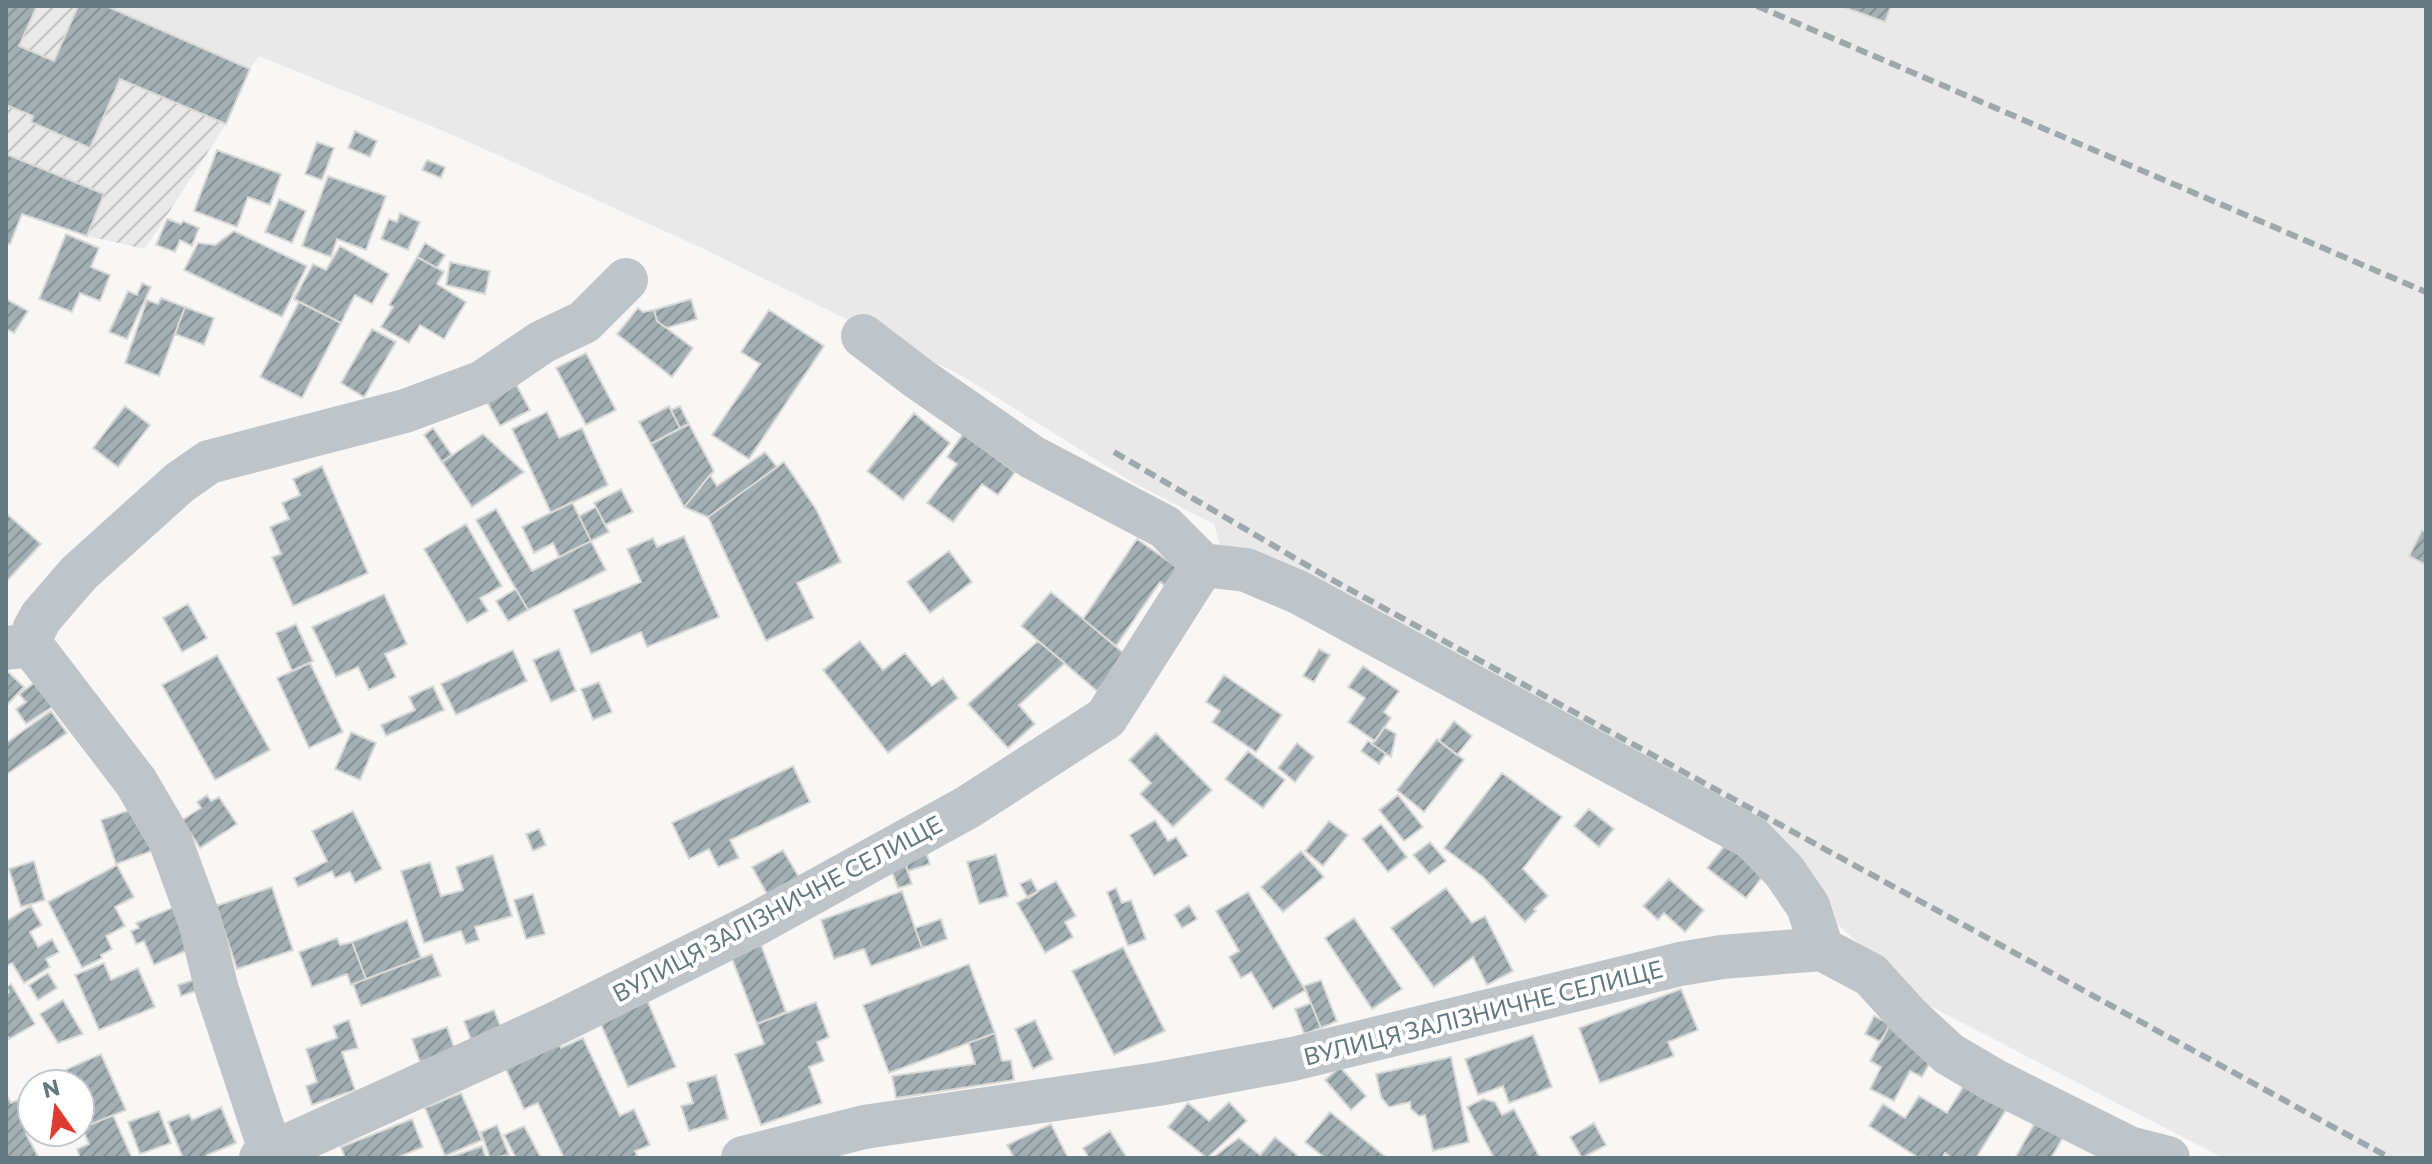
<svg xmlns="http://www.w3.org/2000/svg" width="2432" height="1164" viewBox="0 0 2432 1164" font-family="Commissioner,sans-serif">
  <defs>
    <pattern id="industrial-furrows" width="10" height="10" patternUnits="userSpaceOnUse" patternTransform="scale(2)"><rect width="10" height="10" fill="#e8e9e8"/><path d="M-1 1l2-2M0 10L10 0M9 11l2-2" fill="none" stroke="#c0c2c1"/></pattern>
    <pattern id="building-hatch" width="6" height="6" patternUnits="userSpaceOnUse" patternTransform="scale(2)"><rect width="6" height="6" fill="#a3afb2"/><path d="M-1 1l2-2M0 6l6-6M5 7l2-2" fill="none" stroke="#889396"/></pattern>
  </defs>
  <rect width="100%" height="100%" fill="#f8f7f5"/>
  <path fill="#e8e9e8" d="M106,6H2426V1158H2223L1926,1004L1837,924L1817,896L1223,555L1214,524L1132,482L964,377L704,249L458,137L259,56L250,69Z"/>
  <path fill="url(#industrial-furrows)" d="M6,6H106L250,69L226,124L145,249L87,236L61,226L59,228L22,214L10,244L6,243Z"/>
  <path fill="url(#building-hatch)" stroke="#d9d9d7" stroke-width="2" d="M6,6H37L19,46L54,61L78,6H106L250,69L226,124L120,79L90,148L31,122L33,116L6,105Z
    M1841,6H1891L1885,22Z
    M355,131L377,141L370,157L348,148Z
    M317,142L334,148L322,180L305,174Z
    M217,150L281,174L270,205L248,197L237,227L194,211Z
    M6,154L104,194L87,236L22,214L10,244L6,243Z
    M427,160L445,167L441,178L422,170Z
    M328,176L386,196L366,250L337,239L331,257L302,246Z
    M279,199L306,211L292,243L265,232Z
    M400,213L420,222L408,250L381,239L389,219L397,222Z
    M167,219L181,224L183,221L199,228L192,246L180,240L175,252L156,245Z
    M234,231L307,266L282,317L184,270L198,243L215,245Z
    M66,234L99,248L91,267L110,275L100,301L80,293L72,312L39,299Z
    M425,243L445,255L437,268L417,257Z
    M340,246L389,274L372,304L355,295L341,323L294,299L313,264L326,270Z
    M417,257L444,272L437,284L466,302L444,339L420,325L409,343L381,327L393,307L389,305Z
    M450,262L490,271L485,294L446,285Z
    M142,283L151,287L127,339L109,332L128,291L137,295Z
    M161,298L185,307L159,376L125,363L147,300L158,304Z
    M6,299L28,311L14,333L6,329Z
    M691,299L697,319L666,328L657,321L654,310Z
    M299,302L341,323L302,398L260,377Z
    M185,307L214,318L204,345L175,334Z
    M638,308L643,312L654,310L657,321L693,348L672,377L617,334Z
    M769,310L824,346L749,459L712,435L760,364L741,352Z
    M372,329L396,342L364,397L341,383Z
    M586,353L616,410L586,425L556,368Z
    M516,384L530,410L500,426L486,400Z
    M125,406L150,425L118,467L93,448Z
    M669,406L680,428L651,444L639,422Z
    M680,406L689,424L680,428L671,410Z
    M547,412L559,438L582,428L608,485L551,513L512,429Z
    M914,413L950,443L903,500L867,471Z
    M689,424L714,471L684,507L651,444Z
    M433,428L452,455L442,462L424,435Z
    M483,434L524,472L472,507L442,462Z
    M963,434L1015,472L998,495L982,484L953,522L927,503L957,464L947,457Z
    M765,452L777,467L708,517L684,507L710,475L717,486Z
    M784,462L816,509L841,562L797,583L814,618L766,641L708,517Z
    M322,466L368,573L293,606L272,557L281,554L270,527L289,519L282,503L300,495L293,479Z
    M621,489L633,512L605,525L594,503Z
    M572,502L591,541L559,557L553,543L534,553L522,527Z
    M596,507L609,532L591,541L579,516Z
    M496,509L532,571L591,541L606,570L528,610L476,520Z
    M6,513L41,544L6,582Z
    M466,524L502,586L480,598L488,611L467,623L424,549Z
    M2422,530L2426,532V565L2409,556Z
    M684,536L719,617L647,647L641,632L591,654L573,610L641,582L627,549L653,538L657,547Z
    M1137,539L1181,570L1168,588L1160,582L1116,646L1083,619Z
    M949,551L972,582L930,613L907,582Z
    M516,589L528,610L508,621L496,601Z
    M1051,592L1127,656L1097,691L1021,626Z
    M384,594L407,644L385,654L396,677L369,690L358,667L336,677L312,627Z
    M188,604L207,638L182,652L163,618Z
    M296,624L313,661L292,671L276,633Z
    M860,641L883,670L905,653L932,686L943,678L958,698L888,753L823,670Z
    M1038,641L1065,663L1019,705L1035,724L1008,748L968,704Z
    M559,649L576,691L551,702L533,660Z
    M1319,649L1330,655L1314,682L1303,676Z
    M513,650L527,681L456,715L441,684Z
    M217,655L270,750L215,780L162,685Z
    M310,663L343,732L309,748L277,678Z
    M1363,666L1399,691L1384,712L1391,718L1375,741L1348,722L1365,698L1348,687Z
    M6,670L24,687L6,706Z
    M1224,675L1282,715L1256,752L1212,722L1220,711L1206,702Z
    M41,678L58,703L26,724L16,709L26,702L19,694Z
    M599,682L612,712L593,720L581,689Z
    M433,686L444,710L386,736L381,725L415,710L409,697Z
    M51,711L67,733L7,774L6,743Z
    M1454,721L1472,736L1457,755L1439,741Z
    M1384,727L1396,734L1391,757L1372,744Z
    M351,732L376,743L360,780L335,769Z
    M1156,733L1212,790L1173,827L1140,794L1151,783L1129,760Z
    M1437,739L1464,760L1424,812L1397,790Z
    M1368,741L1386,754L1379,764L1361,751Z
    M1297,743L1314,757L1295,782L1278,768Z
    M1248,751L1285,780L1263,808L1225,779Z
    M793,766L810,802L730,840L739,858L718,867L709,849L689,859L672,823Z
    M1502,773L1562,817L1523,869L1548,896L1534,909L1536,911L1525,922L1483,877L1444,848Z
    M207,795L211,801L219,797L237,824L200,848L182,820L201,808L197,802Z
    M1398,795L1423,827L1404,841L1379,810Z
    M136,808L152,851L116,864L101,820Z
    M1589,809L1614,829L1599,847L1574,826Z
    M353,811L382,869L355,883L350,872L335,878L332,871L298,887L294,878L327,861L312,831Z
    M1155,820L1168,841L1176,837L1188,856L1154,876L1130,835Z
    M1329,821L1348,835L1323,866L1305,851Z
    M1381,824L1407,857L1388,872L1362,839Z
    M539,829L546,845L533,851L526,834Z
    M1430,842L1446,861L1429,874L1413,855Z
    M1726,844L1765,873L1746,898L1707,868Z
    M783,850L803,884L771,901L752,867Z
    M1301,851L1324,877L1283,912L1261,887Z
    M926,852L930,864L908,871L903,859Z
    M996,854L1008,896L979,904L967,862Z
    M493,855L512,916L475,927L479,940L466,944L461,931L424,943L401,871L430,862L441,896L463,890L456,867Z
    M34,861L45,900L21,907L9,869Z
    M905,864L912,884L898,888L891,869Z
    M117,865L134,897L115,907L125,926L106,936L112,949L101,955L102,958L82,968L48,902Z
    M1031,879L1038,892L1028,898L1020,884Z
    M1669,879L1704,910L1685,932L1664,913L1658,920L1643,906Z
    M1056,881L1076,916L1065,922L1073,937L1045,953L1017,903Z
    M272,887L293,950L237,969L216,906Z
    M1116,888L1122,903L1131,900L1146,939L1128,946L1107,892Z
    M1446,888L1472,923L1485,916L1513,971L1487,985L1473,957L1434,987L1391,928Z
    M902,891L922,948L871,966L864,949L834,959L821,920Z
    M1248,892L1305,990L1273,1009L1251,972L1241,978L1229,957L1239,951L1216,911Z
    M533,894L545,934L526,939L514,900Z
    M179,905L190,949L154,965L144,941L136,944L131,931L139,928L136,923Z
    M1189,905L1197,919L1182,928L1174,915Z
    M31,906L42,925L30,932L38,947L52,939L59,952L46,959L50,967L24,983L12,963L6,966V921Z
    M1354,918L1402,989L1372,1009L1325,938Z
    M941,919L947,939L922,948L915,928Z
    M407,920L421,958L366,979L352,942Z
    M337,938L340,945L352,942L366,979L351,985L347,974L312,987L299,952Z
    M761,945L786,1012L757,1024L731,956Z
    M1123,947L1165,1031L1114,1055L1072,971Z
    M432,954L441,976L361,1006L353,984Z
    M104,963L111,980L138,968L155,1007L99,1030L75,975Z
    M969,964L995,1033L889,1073L863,1005Z
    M48,973L57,988L38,1000L29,985Z
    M196,979L199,990L181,996L178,985Z
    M1321,980L1337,1021L1321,1028L1304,986Z
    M11,984L35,1024L9,1039L6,1033V994L9,992L7,987Z
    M1681,989L1698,1030L1668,1042L1674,1056L1600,1083L1579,1028Z
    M63,1000L83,1034L58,1043L40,1014Z
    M647,1000L676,1067L628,1087L599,1020Z
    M816,1002L829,1037L817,1042L824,1061L809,1067L822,1103L761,1125L735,1054L764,1044L757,1024Z
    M1311,1003L1321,1028L1304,1034L1295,1009Z
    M494,1010L501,1028L471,1040L464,1021Z
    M1874,1016L1890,1024L1881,1042L1865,1034Z
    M349,1020L358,1048L342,1052L355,1090L312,1105L306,1086L317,1082L306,1049L337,1038L333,1026Z
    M1035,1020L1053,1059L1033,1069L1015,1029Z
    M1890,1024L1937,1050L1922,1077L1910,1071L1894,1101L1870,1089L1881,1067L1870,1061Z
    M447,1027L455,1050L420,1062L412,1039Z
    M995,1033L1002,1061L1011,1060L1014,1080L896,1098L892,1076L975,1064L969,1043Z
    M1533,1035L1552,1087L1509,1103L1503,1086L1478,1095L1465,1059Z
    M583,1038L620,1116L634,1109L650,1145L635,1151L637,1155L632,1158H564L538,1103L524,1109L503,1063L557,1039L561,1048Z
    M101,1054L126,1110L80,1129V1084H47L45,1079Z
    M1451,1057L1469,1142L1433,1151L1425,1115L1419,1116L1411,1109L1410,1102L1389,1107L1381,1097L1376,1074Z
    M1340,1067L1366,1096L1351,1110L1325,1080Z
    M716,1075L728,1119L689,1131L681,1106L693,1103L687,1083Z
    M1968,1079L2006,1110L1976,1158H1952L1945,1153L1942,1158H1919L1869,1126L1883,1104L1905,1118L1919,1096L1947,1113Z
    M461,1093L482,1140L445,1156L425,1108Z
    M6,1094L11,1103L29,1095L32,1101V1131L26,1134L39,1158H6Z
    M1483,1099L1495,1102L1502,1115L1514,1109L1540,1158H1494L1467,1107Z
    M1229,1102L1247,1121L1207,1158L1168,1127L1188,1103L1209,1121Z
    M221,1107L236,1143L207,1155V1158H183L168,1122L189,1114L192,1120Z
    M159,1111L171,1143L140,1154L128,1122Z
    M1330,1112L1387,1158H1325L1305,1142Z
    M2040,1114L2068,1129L2051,1158H2015Z
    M113,1115L132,1158H80L77,1149L89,1144L82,1128Z
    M412,1119L423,1147L396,1158H345L341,1147Z
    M1594,1123L1606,1145L1582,1158L1570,1137Z
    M1051,1124L1068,1158H1014L1007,1145Z
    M497,1125L509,1155L490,1158L481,1132Z
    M524,1126L541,1158H516L504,1135Z
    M1110,1131L1127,1158H1089L1083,1148Z
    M1275,1137L1297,1155L1294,1158H1212L1239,1138L1260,1155Z
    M482,1146L486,1158H448Z"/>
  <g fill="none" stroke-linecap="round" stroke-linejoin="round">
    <path stroke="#bec4c7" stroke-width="44" d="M863,336L918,378L1032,457L1165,527L1203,565L1246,570L1298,592L1752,838L1784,871L1808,906L1822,949
      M31,645L136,782L170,840L200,922L217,990L271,1153
      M6,648L31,645L34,630L41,617L79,573L179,483L209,462L405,411L483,382L542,342L584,322L626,280
      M261,1158L559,1022L754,925L968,807L1106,718L1203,565
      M743,1158L864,1127L1158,1084L1293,1059L1680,964L1722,957L1822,949L1871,975L1910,1018L1949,1054L1995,1081L2129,1148L2168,1158"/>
    <path stroke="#9ea8ab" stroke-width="6" stroke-dasharray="12 6" stroke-linecap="butt" d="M1757,6L2426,292
      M1114,452L1327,577L2390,1158"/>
  </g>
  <g text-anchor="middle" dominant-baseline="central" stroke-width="8" stroke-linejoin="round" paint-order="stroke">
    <g font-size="24" fill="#64787f" stroke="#fff">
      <text transform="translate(777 908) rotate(-28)">ВУЛИЦЯ ЗАЛІЗНИЧНЕ СЕЛИЩЕ</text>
      <text transform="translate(1483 1012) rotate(-14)">ВУЛИЦЯ ЗАЛІЗНИЧНЕ СЕЛИЩЕ</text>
    </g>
  </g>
  <rect width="2432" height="1164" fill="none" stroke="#64787f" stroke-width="16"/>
  <g transform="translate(56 1108) rotate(346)"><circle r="38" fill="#ffffff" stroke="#c1c9cc" stroke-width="2"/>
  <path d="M0-6L14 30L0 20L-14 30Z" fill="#dd3b30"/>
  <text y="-12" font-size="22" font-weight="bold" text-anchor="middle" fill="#64787f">N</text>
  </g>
</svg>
